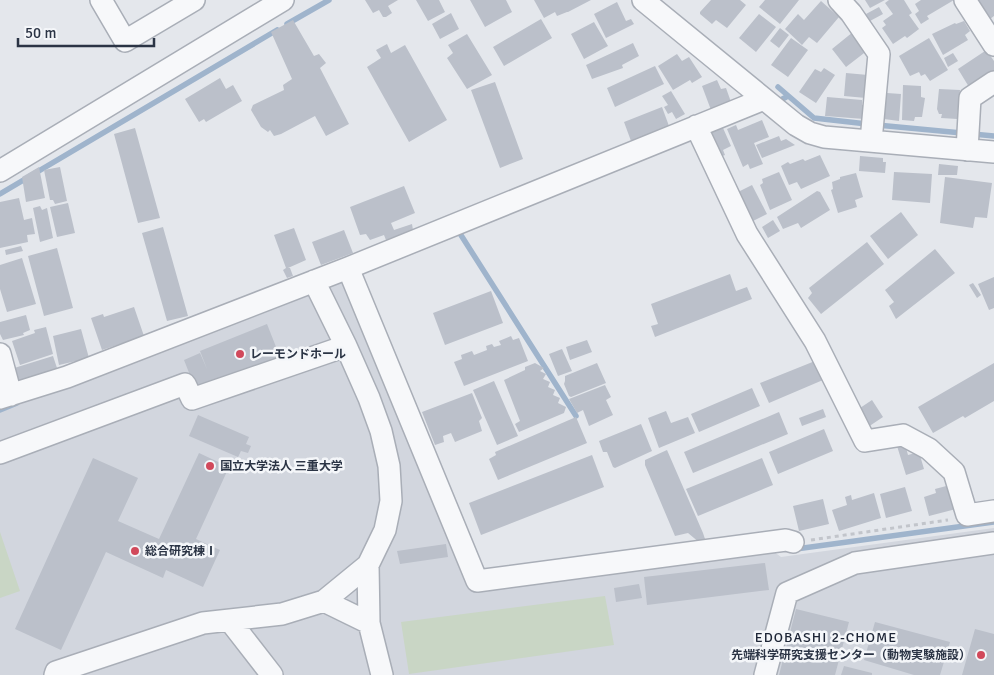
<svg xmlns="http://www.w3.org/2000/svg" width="994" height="675" viewBox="0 0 994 675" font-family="Signika,'Noto Sans JP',sans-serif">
  <rect width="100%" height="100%" fill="#e4e7ec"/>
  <path fill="#d2d6de" d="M342,282L471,589L773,551L781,557L994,528V675H0V405Z"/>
  <path fill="#c9d6c5" d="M0,532L20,591L0,598Z
    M605,596L614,645L409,674L401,622Z"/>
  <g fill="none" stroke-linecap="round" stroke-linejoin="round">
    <path stroke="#9fb4cc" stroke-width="5.5" d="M287,24L329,0
      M778,87L814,118L867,124
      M777,102L788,96
      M877,125L994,136
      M0,194L277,30
      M459,232L576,416
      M0,410L17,403
      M796,549L994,522"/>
  </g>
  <path fill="#bbc0ca" d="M365,0H398L388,6L392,13L386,17H383L379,10L373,13Z
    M416,0H439L445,12L428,21Z
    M470,0H506L512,12L485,27Z
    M534,0H591L568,12H567L557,16L555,12L544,18Z
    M711,0H740L746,5L727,28L716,20L712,24L700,14V12Z
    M765,0H799L780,24L759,7Z
    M865,0H885L870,8Z
    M889,0H904L912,13L909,15L919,29L907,38L905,36L893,44L882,28L886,25L883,21L893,14L885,3Z
    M921,0H954L927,16L929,19L921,24L915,14L919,11L915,4Z
    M979,0H994V16L990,19L978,1Z
    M821,1L839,17L817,43L809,37L802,45L785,29L798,14L804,20Z
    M617,2L626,21L631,19L634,24L606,38L594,14Z
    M879,7L883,14L870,21L866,14Z
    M451,13L459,29L440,39L432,24Z
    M759,14L776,27L756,52L739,38Z
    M541,19L552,38L504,66L493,47Z
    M293,20L314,56L319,54L326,63L320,68L349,124L326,136L315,116L281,134L274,136L270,130L268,132L261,127L251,110L253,105L284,90L283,85L292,79L271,32Z
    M964,21L970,31L965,35L968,40L943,55L932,34L955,23L956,24Z
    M594,22L608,46L584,59L571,34Z
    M780,28L789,35L779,48L770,41Z
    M853,32L868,50L846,67L832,49Z
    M467,34L492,75L467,89L447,58L453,53L448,45Z
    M791,38L808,50L788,77L771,65Z
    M929,38L948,70L930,81L925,74L921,76L919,72L910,76L899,56Z
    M633,43L639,56L622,65L623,68L592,79L586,65Z
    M387,44L391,53L405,45L447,120L409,142L367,67L381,58L376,50Z
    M985,51H987L994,61V74L969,87L958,69Z
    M953,53L958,61L948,67L944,58Z
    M677,54L682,61L689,57L702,77L692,83L690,80L673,90L658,66Z
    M655,66L664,84L615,107L607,88Z
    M824,68L835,75L816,103L799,92L815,69L821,72Z
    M846,73L868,75L866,98L844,96Z
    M220,78L226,89L233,85L242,101L206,122L204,119L199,122L185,99Z
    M717,80L721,89L726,88L731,102L711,110L702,86Z
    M495,82L523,159L500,168L471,90Z
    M903,85L921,86V97L925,98L922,117H915L914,121L902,120Z
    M939,89L960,90L957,119L941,118L942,114H939L937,109Z
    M671,91L685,114L676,119L672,112L668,114L664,107L668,105L662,96Z
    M887,93L901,94L899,121L884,119Z
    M827,97L862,100V105H865L864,119L825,116Z
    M662,107L669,126L631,141L624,122Z
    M762,120L769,137L754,143L763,164L750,169L748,164L743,167L727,129L736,125L738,130Z
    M135,128L160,218L138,223L114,134Z
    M723,128L731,146L723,150L725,155L720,157L710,133Z
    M779,136L781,141L786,139L795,145L762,158L756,145Z
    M820,155L830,176L801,189L797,182L789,185L781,166L788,162L790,164L803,159L805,161Z
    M860,156L883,158V162H886L885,173L859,171Z
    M939,164L958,166L957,175H938Z
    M39,167L45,198L26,202L22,177Z
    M60,167L67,201L55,204L53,200H50L44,170Z
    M779,172L792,200L770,210L760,185L763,183L762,179Z
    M894,172L932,174L930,203L892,200Z
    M856,173L863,197L855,200L857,207L838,213L831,190L833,189L832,182L840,179V177Z
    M945,177L992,183L987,218L975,217L973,228L940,223Z
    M752,185L767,214L751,222L736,193Z
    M404,186L415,213L391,223L394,230L412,224L413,230L386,240L384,235L370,240L366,234L360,235L350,207Z
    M817,191L820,192L830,210L801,228L798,223L783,229L777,217Z
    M19,198L24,220L32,218L35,234L27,235L28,242L0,248V202Z
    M68,203L75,233L57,237L50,207Z
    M40,206L42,210L47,208L53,238L40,242L33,208Z
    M901,212L918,235L888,259L870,236Z
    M773,220L780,231L768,238L762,227Z
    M163,227L188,316L167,321L142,233Z
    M294,228L306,260L288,268H290L293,276L287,278L283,270L286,268L274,235Z
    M344,230L353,253L321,265L312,242Z
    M867,242L884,264L821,314L808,298L812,293L809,288Z
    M21,246L23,251L6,255L5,250Z
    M57,248L73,308L44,316L28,256Z
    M935,249L955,273L896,319L889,306L894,302L885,290Z
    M22,258L36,304L7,312L0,289V265Z
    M730,274L736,291L747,287L752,299L655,337L651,326L658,324L651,304Z
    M994,277V308L989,310L978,284Z
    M973,283L981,295L977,298L969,285Z
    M491,291L503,323L445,345L433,313Z
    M134,307L144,336L102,350L91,318L103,314L104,317Z
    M26,315L30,330L23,333L24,335L3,340L0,334V322Z
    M267,324L280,357L213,383L195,388L184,360L200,353L207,369L200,351Z
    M46,327L53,354L20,365L12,341L35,333L34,330Z
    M81,329L89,358L59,365L53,336Z
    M511,336L513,340L519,338L528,361L464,386L454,362L462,359L461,355L472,351L474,355L487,350L486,346L492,344L494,347L501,345L499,341Z
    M587,340L592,352L570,360L566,347Z
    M562,349L572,371L558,376L549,354Z
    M53,356L58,371L15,383L11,369Z
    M815,361L823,380L769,403L760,383Z
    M535,363L544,368L540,371L546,374L543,379L550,382L548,387L555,390L553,395L560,398L558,403L566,407L564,413L519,432L515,424L520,421L504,380L525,370V367Z
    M597,363L606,383L571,397L569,396L564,384L565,381V376Z
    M994,363V401L965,418L963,416L933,433L918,407Z
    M494,381L518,436L497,445L473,390Z
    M605,385L611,397L606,400L613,415L589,426L583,410L577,413L569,399Z
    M752,388L760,406L699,432L691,414Z
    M472,393L482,418L479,421L482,431L455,442L451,433L443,436L444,442L435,445L422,412Z
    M872,400L883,417L868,427L857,410Z
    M823,409L826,417L802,426L799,418Z
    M666,411L671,423L688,417L695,433L659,448L648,418Z
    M779,412L788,434L693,473L684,452Z
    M198,415L249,437L246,444L251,446L248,453L241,451L238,457L189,436Z
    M576,417L587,443L498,480L489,459L496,455L495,452Z
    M641,424L652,451L615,468L613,467L607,452H603L599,441Z
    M824,429L833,451L778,474L769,452Z
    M905,444L908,455L919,452L924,469L906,475L897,446Z
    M667,450L703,533L705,539L700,543L688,533L675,536L645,465V460Z
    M199,453L229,467L196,539L220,550L203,587L166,570L163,578L106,552L61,650L15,629L93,458L138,478L118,521L159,539Z
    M592,455L604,487L481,535L469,503Z
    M762,458L773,485L698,516L686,489Z
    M950,485L956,509L929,516L924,497L936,493L935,489Z
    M905,487L912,511L886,518L880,494Z
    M874,493L881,518L839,531L832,510L847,505L845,497L851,495L852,500Z
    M823,499L829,524L799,531L793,506Z
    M446,544L448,557L400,564L397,551Z
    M765,563L769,590L647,605L644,577Z
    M639,584L642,598L616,602L614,588Z
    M796,609L849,622L835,675H779Z
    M875,622L950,642L940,675H914L864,660Z
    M975,629L994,634V675H962Z
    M844,666L872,673V675H841Z"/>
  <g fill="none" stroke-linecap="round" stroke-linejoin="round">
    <g stroke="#a9aeb7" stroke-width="24">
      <path id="minor" d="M101,0L125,41L194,0
        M643,0L796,125L810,133L824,137L994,152
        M839,0L851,13L879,54L871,141
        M965,0L994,45
        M696,126L747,234L815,341L865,441L903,435L929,449L954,472L967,515L994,511
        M967,150L970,98L994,82
        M0,171L283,0
        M348,268L477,581L786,540L793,542
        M314,281L346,346L369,398L381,431L389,466L391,501L385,530L368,565L369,623L382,675
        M0,354L11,395
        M0,398L67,377L348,268L764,99
        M0,453L185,384L192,399L346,346
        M324,601L369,623
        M230,621L272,675
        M55,675L56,672L203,623L282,614L324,601L368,565
        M765,675L787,593L855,563L994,543"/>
    </g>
    <path stroke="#c2c5cb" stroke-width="3" stroke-dasharray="4 4" stroke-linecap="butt" d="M811,540L948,520"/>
    <use href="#minor" stroke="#f7f8fa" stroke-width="21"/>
  </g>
  <g fill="#d1495b" stroke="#f4f6f9" stroke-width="2">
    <circle cx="240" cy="354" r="5"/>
    <circle cx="210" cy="466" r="5"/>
    <circle cx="135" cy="551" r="5"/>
    <circle cx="981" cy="655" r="5"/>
  </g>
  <g text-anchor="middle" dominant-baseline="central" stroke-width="5" stroke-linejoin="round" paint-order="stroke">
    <g font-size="12" font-weight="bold" fill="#2b3445" stroke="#f4f6f9" text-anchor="start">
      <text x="250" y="354">レーモンドホール</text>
      <text x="220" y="466">国立大学法人 三重大学</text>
      <text x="145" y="551">総合研究棟Ⅰ</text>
      <text x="971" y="655" text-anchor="end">先端科学研究支援センター（動物実験施設）</text>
    </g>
    <g font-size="14" letter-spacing="1" fill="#1d2536" stroke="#f4f6f9">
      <text x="826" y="637">EDOBASHI 2-CHOME</text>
    </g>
  </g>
  <path d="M18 38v8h136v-8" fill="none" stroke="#2b3445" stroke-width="2.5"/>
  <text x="25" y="38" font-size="15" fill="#2b3445" stroke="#f4f6f9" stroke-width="4" paint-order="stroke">50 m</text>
</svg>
